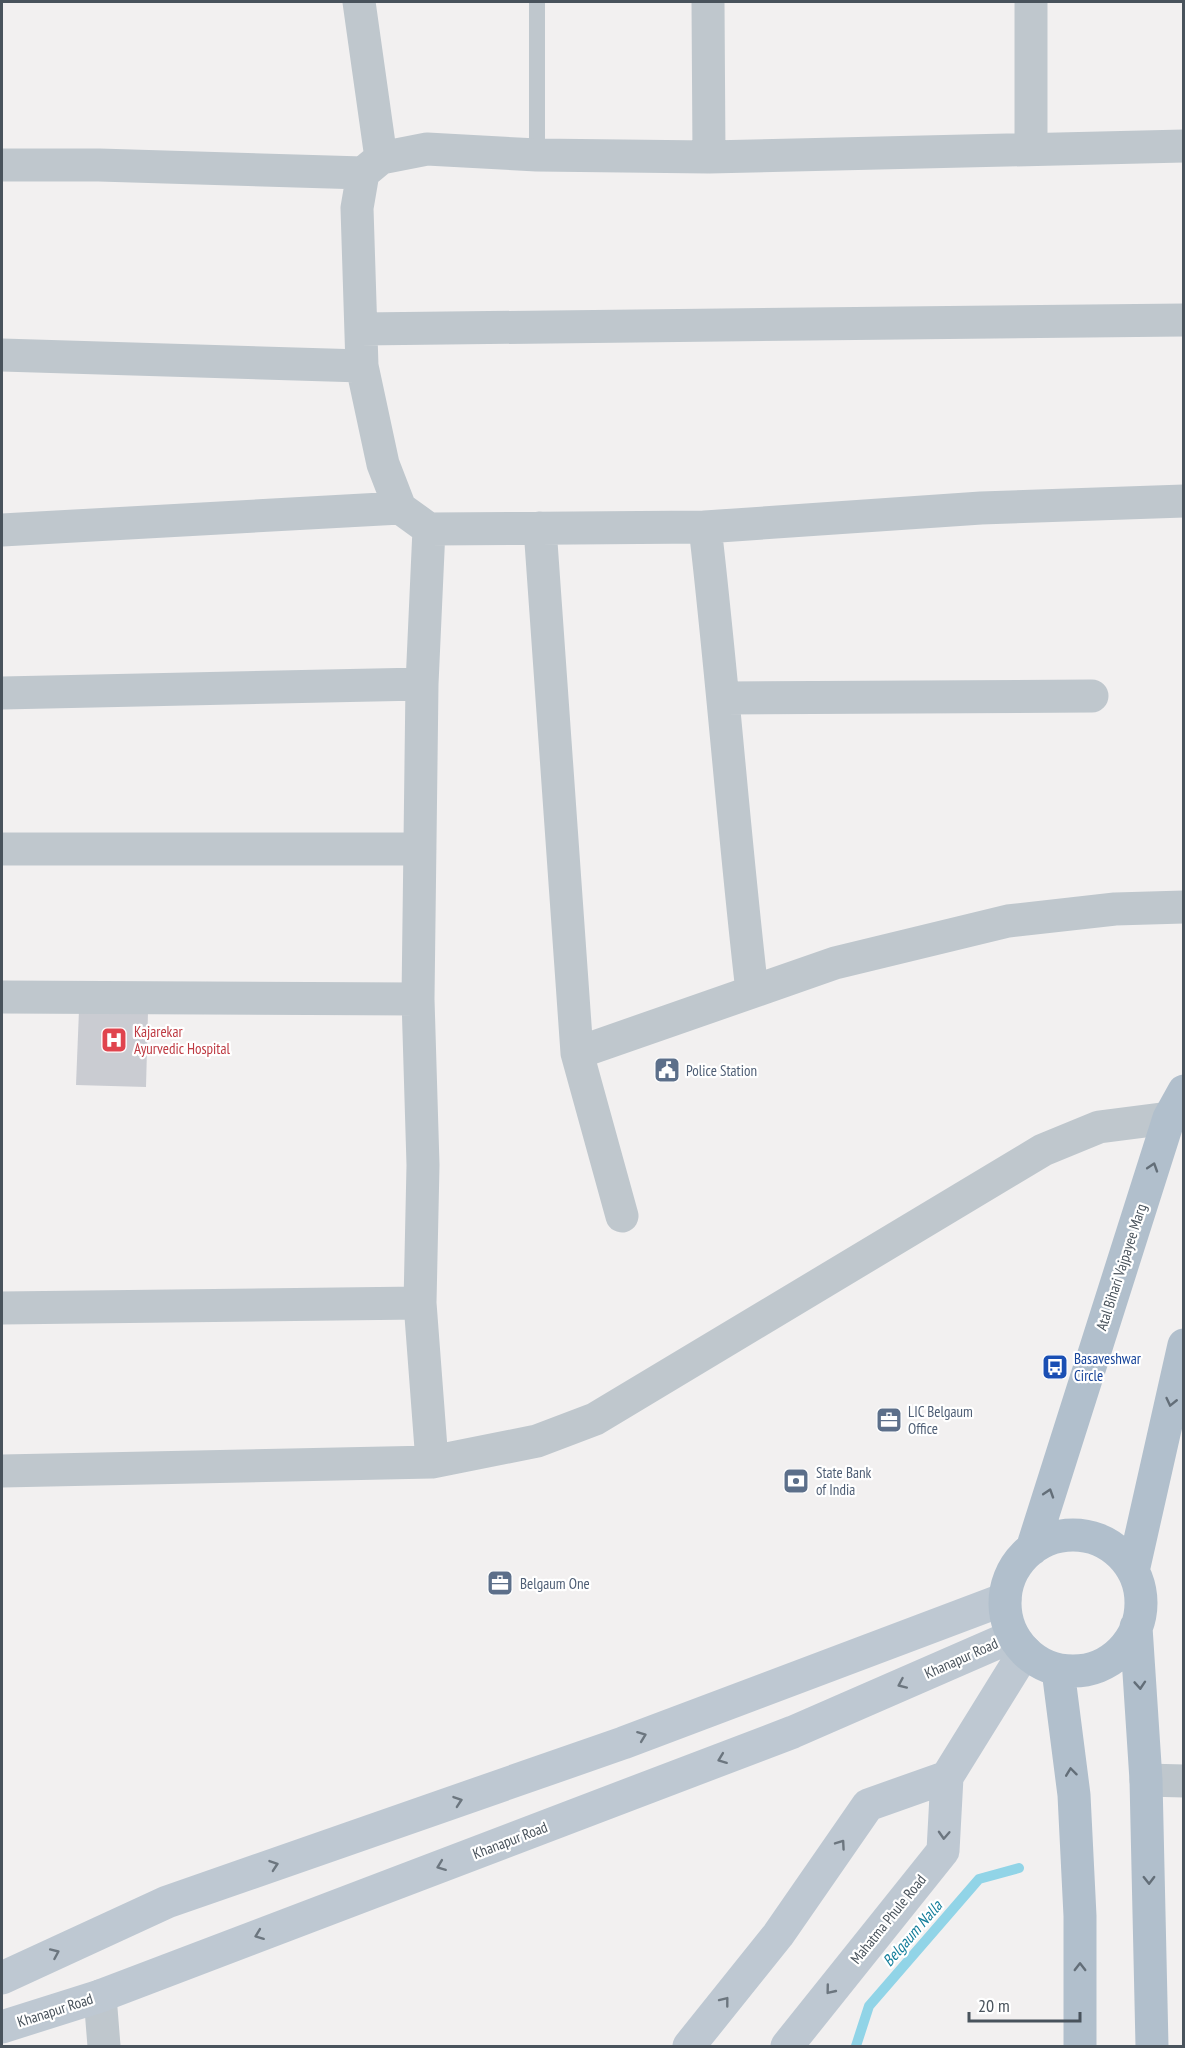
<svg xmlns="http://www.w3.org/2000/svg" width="1185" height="2048" viewBox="0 0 1185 2048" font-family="'PT Sans Narrow',sans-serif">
  <rect width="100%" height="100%" fill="#f2f0f0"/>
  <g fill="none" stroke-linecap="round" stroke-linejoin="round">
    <path stroke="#91d4e7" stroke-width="10" d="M856,2046L869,2006L979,1879L1019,1868"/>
  </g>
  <path fill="#caccd2" d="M79,1010L148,1012L146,1087L76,1085Z"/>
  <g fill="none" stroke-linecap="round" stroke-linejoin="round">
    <path stroke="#bfc7cd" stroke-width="16" d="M537,155V2"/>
    <path stroke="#bfc7cd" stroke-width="33" d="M359,2L381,158
      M708,2L709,157
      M1031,2V149
      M1184,146L709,157L537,155L427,149L381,158L363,173L357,208L362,366L383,464L400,508L429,529L705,527L981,508L1184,501
      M2,165H99L363,173
      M361,329L1184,320
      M2,355L362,366
      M705,527C723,681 734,836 752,991
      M540,528L577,1053L622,1216
      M429,529L422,684L418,999L423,1165L420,1303L432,1462
      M2,530L400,508
      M2,693L422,684
      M725,698L1092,696
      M2,849H420
      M2,997L418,999
      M577,1053L835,963L1008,921L1115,909L1184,907
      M2,1308L420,1303
      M2,1471L432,1462L537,1441L595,1419L1043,1150L1099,1127L1169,1118
      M1146,1780L1184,1781
      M100,1996L104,2046"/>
    <path stroke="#bec8d2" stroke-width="33" d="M2,1978L167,1902L623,1743L1005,1599
      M2,2027L100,1996L793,1732L1013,1636
      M689,2046L778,1935L868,1805L947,1777L1025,1651
      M787,2046L943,1851L947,1777"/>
    <path stroke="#b1bfcc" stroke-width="33" d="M1005 1603a68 68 0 1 1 136 0a68 68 0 1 1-136 0Z
      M1032,1549L1169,1118L1184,1091
      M1133,1571L1184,1345
      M1136,1627L1146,1780L1152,2046
      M1058,1670L1074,1795L1080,1916V2046"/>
  </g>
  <defs><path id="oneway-chevron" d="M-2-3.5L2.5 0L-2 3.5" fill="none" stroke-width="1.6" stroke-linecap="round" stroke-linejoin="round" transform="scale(1.5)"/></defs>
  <g stroke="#636e78">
    <use href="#oneway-chevron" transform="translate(1153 1167) rotate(-72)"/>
    <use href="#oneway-chevron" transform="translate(1171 1402) rotate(103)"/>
    <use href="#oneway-chevron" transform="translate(1049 1493) rotate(-72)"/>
    <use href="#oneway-chevron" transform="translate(1140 1685) rotate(86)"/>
    <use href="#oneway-chevron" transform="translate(1071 1772) rotate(-97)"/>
    <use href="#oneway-chevron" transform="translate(1149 1880) rotate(89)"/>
    <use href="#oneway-chevron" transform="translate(1080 1967) rotate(-90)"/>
  </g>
  <g stroke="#6c767f">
    <use href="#oneway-chevron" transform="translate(902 1684) rotate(156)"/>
    <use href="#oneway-chevron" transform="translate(642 1736) rotate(-21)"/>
    <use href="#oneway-chevron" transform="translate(722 1759) rotate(159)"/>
    <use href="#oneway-chevron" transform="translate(458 1801) rotate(-19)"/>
    <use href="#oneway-chevron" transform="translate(944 1835) rotate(93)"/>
    <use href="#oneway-chevron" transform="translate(841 1844) rotate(-55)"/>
    <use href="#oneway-chevron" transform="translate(274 1865) rotate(-19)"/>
    <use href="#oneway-chevron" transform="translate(441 1866) rotate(159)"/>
    <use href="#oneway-chevron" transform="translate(259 1935) rotate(159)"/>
    <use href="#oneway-chevron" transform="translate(55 1953) rotate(-24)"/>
    <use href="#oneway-chevron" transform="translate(830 1990) rotate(129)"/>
    <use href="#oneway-chevron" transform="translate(725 2001) rotate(-52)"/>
  </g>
  <defs>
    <g id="hospital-square" transform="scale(1.35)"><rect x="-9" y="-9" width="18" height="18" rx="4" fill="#e0444e" stroke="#fff"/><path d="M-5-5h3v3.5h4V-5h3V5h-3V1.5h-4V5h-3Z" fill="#fff"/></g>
    <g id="civic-square" transform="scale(1.35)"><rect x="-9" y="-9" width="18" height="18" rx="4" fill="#5c6f8a" stroke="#fff"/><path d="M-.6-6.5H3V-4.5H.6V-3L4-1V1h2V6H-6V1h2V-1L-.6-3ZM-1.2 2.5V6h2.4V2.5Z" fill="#fff"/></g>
    <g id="bus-square" transform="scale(1.35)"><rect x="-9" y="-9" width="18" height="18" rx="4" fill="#1a4fb4" stroke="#fff"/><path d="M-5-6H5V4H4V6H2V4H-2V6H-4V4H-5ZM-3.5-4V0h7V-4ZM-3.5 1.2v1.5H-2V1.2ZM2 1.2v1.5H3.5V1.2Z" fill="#fff"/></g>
    <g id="office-square" transform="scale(1.35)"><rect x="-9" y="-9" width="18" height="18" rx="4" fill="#5c6f8a" stroke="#fff"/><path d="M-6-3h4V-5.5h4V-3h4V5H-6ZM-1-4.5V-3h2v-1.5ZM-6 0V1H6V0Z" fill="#fff"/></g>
    <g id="bank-square" transform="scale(1.35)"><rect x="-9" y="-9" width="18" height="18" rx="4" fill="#5c6f8a" stroke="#fff"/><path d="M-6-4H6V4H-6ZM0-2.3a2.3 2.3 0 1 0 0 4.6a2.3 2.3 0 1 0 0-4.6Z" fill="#fff"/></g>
  </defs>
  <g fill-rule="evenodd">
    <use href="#hospital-square" x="114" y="1040"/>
    <use href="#civic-square" x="667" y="1070"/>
    <use href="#bus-square" x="1055" y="1367"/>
    <use href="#office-square" x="889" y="1420"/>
    <use href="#bank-square" x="796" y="1481"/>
    <use href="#office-square" x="500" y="1583"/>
  </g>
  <g text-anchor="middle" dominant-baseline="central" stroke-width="4.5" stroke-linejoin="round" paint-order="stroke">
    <g font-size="15" fill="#be3a42" stroke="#fff" text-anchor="start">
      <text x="134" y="1031">Kajarekar<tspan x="134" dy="17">Ayurvedic Hospital</tspan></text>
    </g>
    <g font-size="15" fill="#4e5e75" stroke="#fff" text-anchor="start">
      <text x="686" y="1070">Police Station</text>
      <text x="908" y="1411">LIC Belgaum<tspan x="908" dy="17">Office</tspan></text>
      <text x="816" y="1472">State Bank<tspan x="816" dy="17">of India</tspan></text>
      <text x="520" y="1583">Belgaum One</text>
    </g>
    <g font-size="15" fill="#49535c" stroke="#fff">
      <text transform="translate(1121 1267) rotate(-72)">Atal Bihari Vajpayee Marg</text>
      <text transform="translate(961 1658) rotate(-24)">Khanapur Road</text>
      <text transform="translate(510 1840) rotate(-21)">Khanapur Road</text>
      <text transform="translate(888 1919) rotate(-51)">Mahatma Phule Road</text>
      <text transform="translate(55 2010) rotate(-18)">Khanapur Road</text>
    </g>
    <g font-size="15" fill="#164399" stroke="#fff" text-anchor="start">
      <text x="1074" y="1358">Basaveshwar<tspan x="1074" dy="17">Circle</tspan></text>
    </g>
    <g font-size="16" font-style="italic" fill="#157e9b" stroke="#fff">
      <text transform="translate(912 1933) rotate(-49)">Belgaum Nalla</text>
    </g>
  </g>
  <rect width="1185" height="2048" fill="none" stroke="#49535c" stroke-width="6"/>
  <path d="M969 2012v9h111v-9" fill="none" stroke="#49535c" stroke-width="3"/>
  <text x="978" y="2012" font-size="18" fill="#49535c" stroke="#ffffff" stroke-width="4.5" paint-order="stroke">20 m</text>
</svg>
